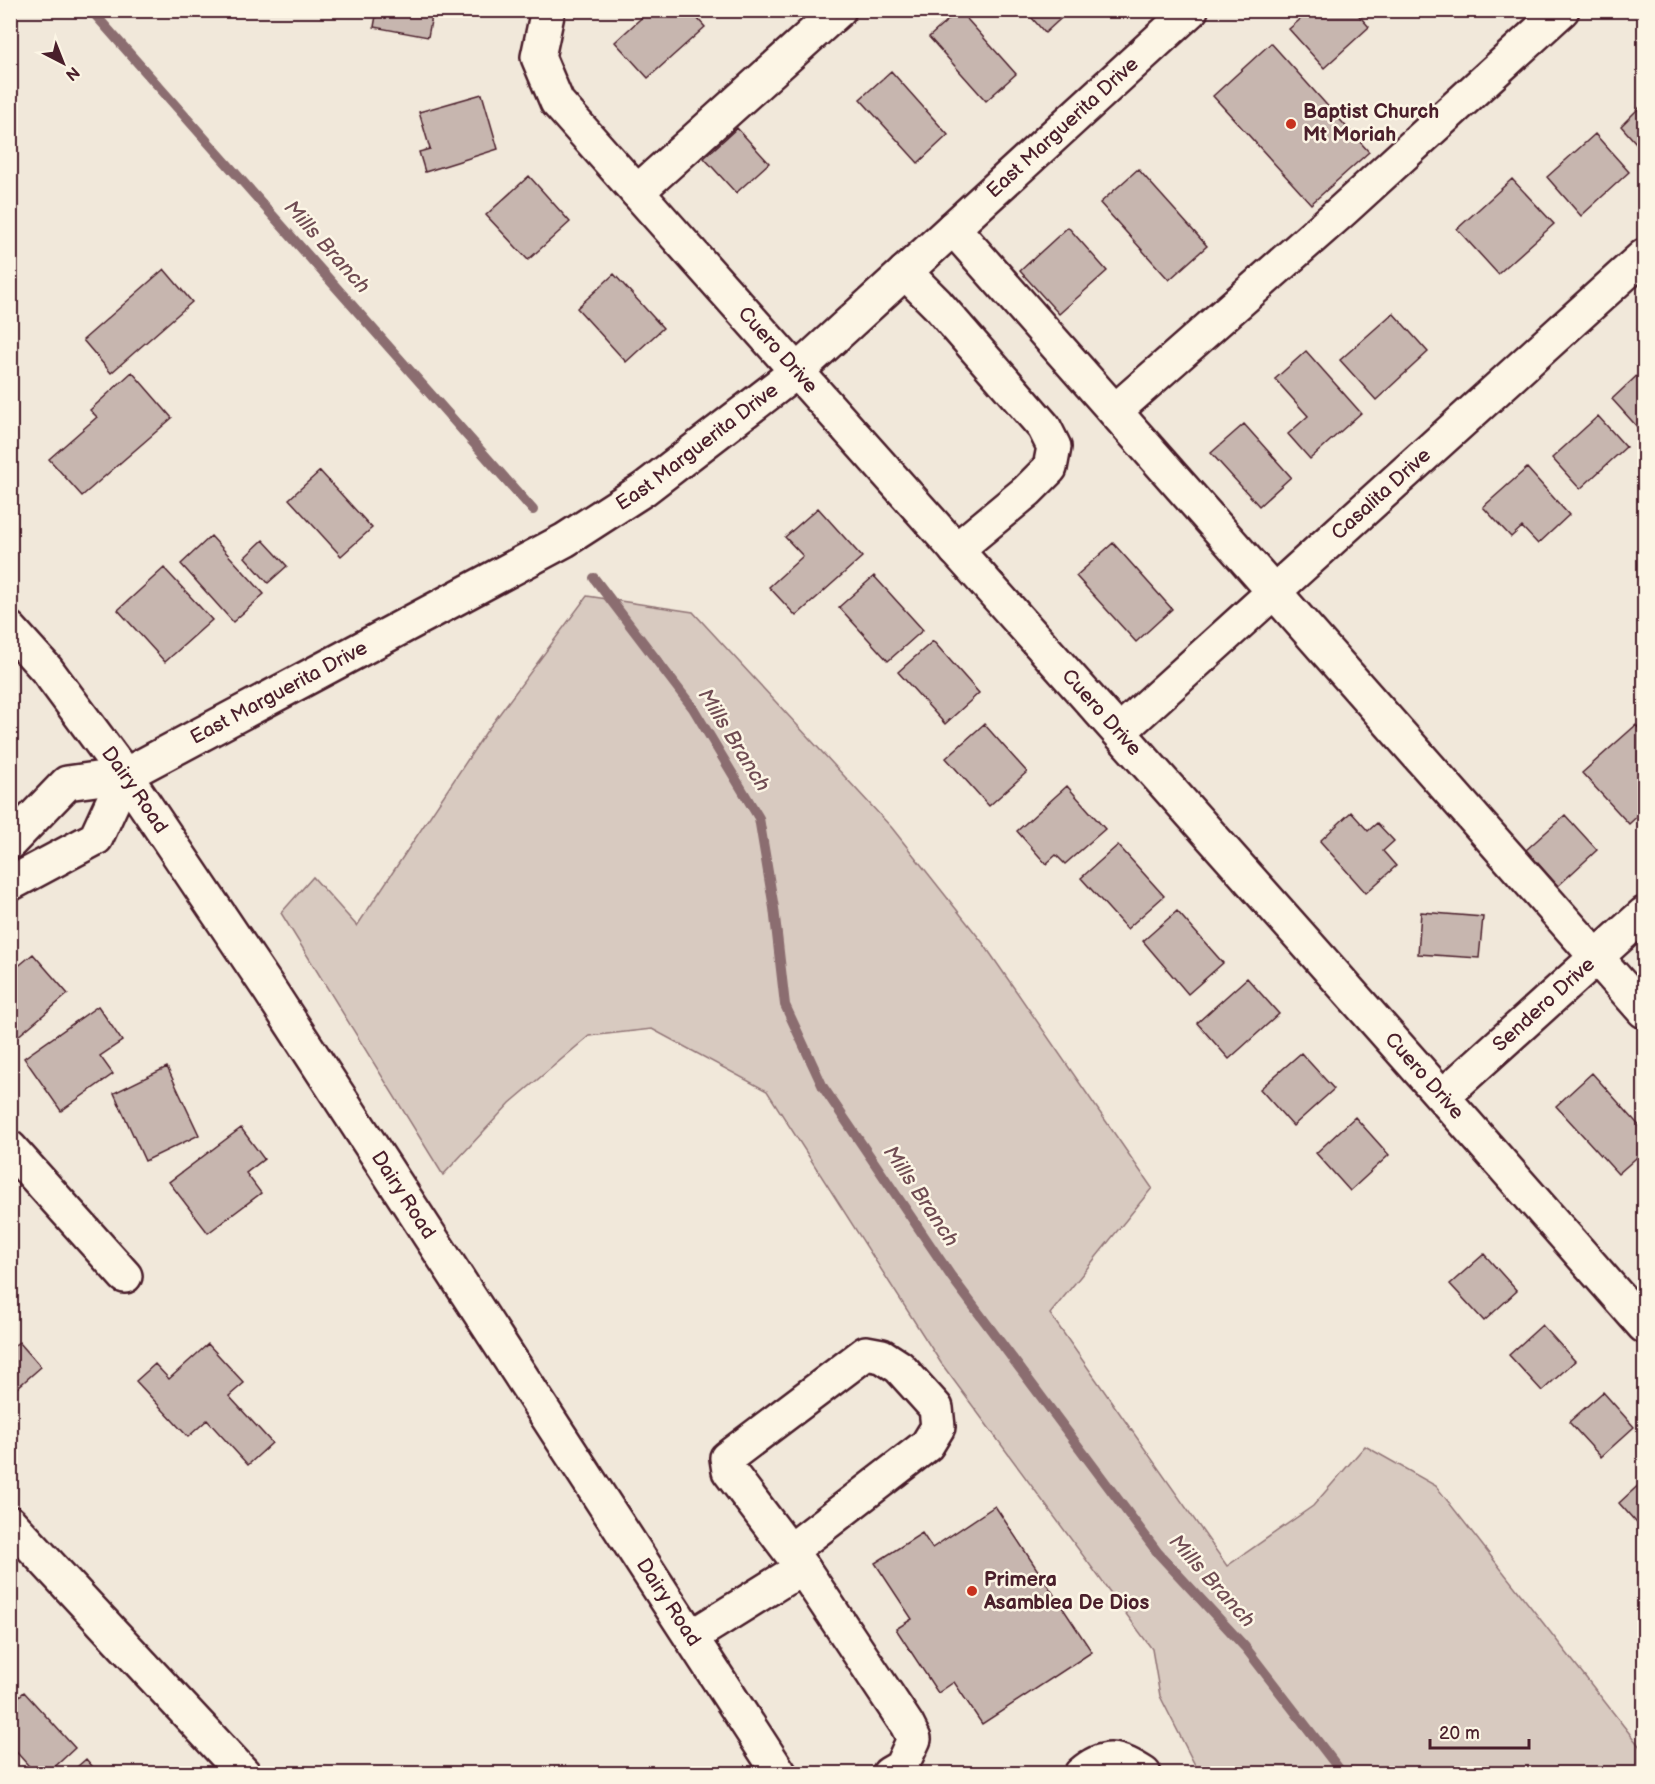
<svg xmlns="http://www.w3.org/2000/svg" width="1655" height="1784" viewBox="0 0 1655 1784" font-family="'Balsamiq Sans',sans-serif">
  <rect width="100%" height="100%" fill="#f1e8da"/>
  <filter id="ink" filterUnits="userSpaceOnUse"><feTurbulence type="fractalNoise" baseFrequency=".0167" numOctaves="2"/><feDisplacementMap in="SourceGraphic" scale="12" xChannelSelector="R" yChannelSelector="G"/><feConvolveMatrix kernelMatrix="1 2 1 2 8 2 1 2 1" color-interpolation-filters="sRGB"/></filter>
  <g filter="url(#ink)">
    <path fill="#d8cac0" stroke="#917476" stroke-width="1.5" d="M587,596L693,612L892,828L983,943L1152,1188L1050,1314L1227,1566L1313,1506L1365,1446L1436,1486L1644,1752V1773H1199L1160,1696L1152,1649L941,1363L767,1091L652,1029L589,1036L510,1103L443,1175L281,913L313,877L357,926L486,732Z"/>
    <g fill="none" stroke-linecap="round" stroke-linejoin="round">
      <path stroke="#8b6d6f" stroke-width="10" d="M91,10L533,510
        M594,578L693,708L759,818L774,908L785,1005L823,1087L951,1276L1158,1553L1245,1647L1343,1774"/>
    </g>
    <path fill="#c7b6af" stroke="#4a1f2b" stroke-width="1.5" d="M377,10H433L428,37L374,27Z
      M650,10H690L705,27L648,78L615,42Z
      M959,10L1016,74L986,101L929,37Z
      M1025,10H1070L1045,33Z
      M1311,10H1354L1369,27L1324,68L1289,29Z
      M1271,43L1369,152L1311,204L1213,96Z
      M891,71L948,135L918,163L860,99Z
      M482,94L498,149L425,172L419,152L430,149L419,112Z
      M1644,103V152L1621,126Z
      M737,128L769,163L736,193L704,158Z
      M1595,134L1629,172L1581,216L1547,177Z
      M1138,169L1207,246L1169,280L1100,203Z
      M529,176L570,222L528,260L486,215Z
      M1512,179L1554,224L1498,274L1457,229Z
      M1068,227L1107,271L1059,314L1020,271Z
      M164,269L192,302L111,373L83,340Z
      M614,274L663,328L626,362L577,308Z
      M1393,313L1428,352L1376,400L1340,360Z
      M1306,351L1361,413L1310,459L1288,434L1308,416L1275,379Z
      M1644,369V429L1641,431L1612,399Z
      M132,372L172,418L82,496L49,459L97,417L90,410Z
      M1598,416L1626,447L1580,489L1552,458Z
      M1244,424L1291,477L1259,506L1211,453Z
      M1527,468L1569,515L1538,544L1522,527L1511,537L1483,507Z
      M320,471L372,528L341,556L289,499Z
      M818,508L862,557L796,616L769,587L803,556L785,537Z
      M211,536L264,594L233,622L181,564Z
      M263,540L287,566L268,583L245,557Z
      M1113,543L1172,609L1136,642L1076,576Z
      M164,568L212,620L165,662L118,610Z
      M874,576L923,630L888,661L839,607Z
      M933,641L979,693L945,724L898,672Z
      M984,724L1027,772L989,806L946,758Z
      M1636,725L1644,734V810L1629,824L1582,773Z
      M1067,786L1105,829L1065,864L1056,855L1046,864L1017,831Z
      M1351,812L1368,831L1377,823L1394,841L1383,851L1396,866L1366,893L1320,841Z
      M1565,815L1597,850L1558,886L1526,850Z
      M1118,845L1164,896L1127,929L1081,878Z
      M1177,911L1223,963L1188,994L1143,941Z
      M1421,912L1483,917L1479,958L1418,954Z
      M33,954L68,994L10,1043V973Z
      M1247,978L1279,1014L1229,1059L1197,1023Z
      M98,1006L122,1041L100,1056L113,1074L61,1111L24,1058Z
      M1301,1053L1334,1089L1293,1126L1260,1089Z
      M167,1067L199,1135L145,1161L114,1093Z
      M1592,1073L1644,1131V1151L1618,1174L1556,1106Z
      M1355,1117L1389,1155L1350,1191L1316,1153Z
      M241,1128L264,1159L246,1173L261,1193L208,1233L169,1182Z
      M1484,1254L1517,1291L1484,1321L1450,1284Z
      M1542,1325L1575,1361L1542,1391L1509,1355Z
      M19,1342L41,1367L10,1394V1349Z
      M208,1344L244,1383L229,1396L272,1443L248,1465L207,1420L188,1437L136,1381L155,1364L169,1379Z
      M1603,1392L1634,1427L1601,1457L1569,1422Z
      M1644,1480V1531L1619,1503Z
      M995,1506L1092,1652L982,1724L954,1682L938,1693L896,1629L912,1619L875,1563L922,1533L932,1548Z
      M24,1692L75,1748L47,1774H36L10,1745V1704Z
      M86,1759L99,1774H69Z"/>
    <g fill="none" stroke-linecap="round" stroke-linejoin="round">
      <g stroke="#4a1f2b" stroke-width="38">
        <g id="minor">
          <path id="s1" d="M548,10L538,57L557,102C919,510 1285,915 1644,1326"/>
          <path d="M637,192L839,10"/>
          <path d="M953,228L1644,1011"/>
          <path d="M905,272L937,304L1044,427L1054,447L1050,468L1027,491L956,550"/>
          <path d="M1115,411L1343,210L1562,10"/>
          <path id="s2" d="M10,629L47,670L125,775L269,989L780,1774"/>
          <path id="s3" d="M1119,732L1644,256"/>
          <path id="s4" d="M10,842L67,783L125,775L565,540L644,489L796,372L1191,10"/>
          <path d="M10,884L96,838L125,775"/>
          <path id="s5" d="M1443,1096L1644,914"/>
          <path d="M10,1148L125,1276"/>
          <path d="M10,1523L244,1774"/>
          <path d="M790,1551L927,1445L938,1427L936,1408L899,1367L882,1356L866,1353L727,1458L729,1471L804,1570"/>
          <path d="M691,1637L784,1579L804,1570L907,1725L914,1739L901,1767L889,1774"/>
          <path d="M1081,1774C1105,1753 1119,1758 1144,1774"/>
        </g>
      </g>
      <use href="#minor" stroke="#fcf5e5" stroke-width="33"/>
    </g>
  </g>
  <g fill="#c8321e" stroke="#fcf5e5" stroke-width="2">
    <circle cx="1291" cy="124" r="6"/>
    <circle cx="972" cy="1591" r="6"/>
  </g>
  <g text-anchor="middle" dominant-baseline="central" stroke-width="5" stroke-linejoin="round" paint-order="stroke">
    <g font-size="20" font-weight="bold" fill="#4a1f2b" stroke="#fcf5e5" text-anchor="start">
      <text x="1303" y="112">Baptist Church<tspan x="1303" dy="23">Mt Moriah</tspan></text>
      <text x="984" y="1580">Primera<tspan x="984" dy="23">Asamblea De Dios</tspan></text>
    </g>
    <g font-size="20" fill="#4a1f2b" stroke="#fcf5e5">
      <text stroke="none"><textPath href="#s4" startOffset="1287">East Marguerita Drive</textPath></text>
      <text stroke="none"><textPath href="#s1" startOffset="429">Cuero Drive</textPath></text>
      <text stroke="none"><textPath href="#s4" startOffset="801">East Marguerita Drive</textPath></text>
      <text stroke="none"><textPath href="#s3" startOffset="354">Casalita Drive</textPath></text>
      <text stroke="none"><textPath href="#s4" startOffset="315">East Marguerita Drive</textPath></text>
      <text stroke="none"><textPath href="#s1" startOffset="915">Cuero Drive</textPath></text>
      <text stroke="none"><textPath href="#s2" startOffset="204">Dairy Road</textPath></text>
      <text stroke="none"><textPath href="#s5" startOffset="136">Sendero Drive</textPath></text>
      <text stroke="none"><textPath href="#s1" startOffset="1401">Cuero Drive</textPath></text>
      <text stroke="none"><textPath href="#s2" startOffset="690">Dairy Road</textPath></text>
      <text stroke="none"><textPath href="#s2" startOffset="1176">Dairy Road</textPath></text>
    </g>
    <g font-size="21" font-style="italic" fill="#704c53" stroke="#fcf5e5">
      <text transform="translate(327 247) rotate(48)">Mills Branch</text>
      <text transform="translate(734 740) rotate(58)">Mills Branch</text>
      <text transform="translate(921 1196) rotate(56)">Mills Branch</text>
      <text transform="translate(1212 1581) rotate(48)">Mills Branch</text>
    </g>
  </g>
  <rect width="1655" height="1784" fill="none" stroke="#fcf5e5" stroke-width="36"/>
  <rect x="18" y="18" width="1619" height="1748" fill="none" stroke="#4a1f2b" stroke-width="2" filter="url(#ink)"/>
  <g transform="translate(63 63) rotate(138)" stroke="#fcf5e5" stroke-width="4.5" paint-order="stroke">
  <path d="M0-4.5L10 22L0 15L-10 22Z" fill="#4a1f2b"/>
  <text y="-9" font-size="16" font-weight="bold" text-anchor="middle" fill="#4a1f2b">N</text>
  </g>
  <path d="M1430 1739v9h99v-9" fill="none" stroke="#4a1f2b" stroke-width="3"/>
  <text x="1439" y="1739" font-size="18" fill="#4a1f2b" stroke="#fcf5e5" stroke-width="4.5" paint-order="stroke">20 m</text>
</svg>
